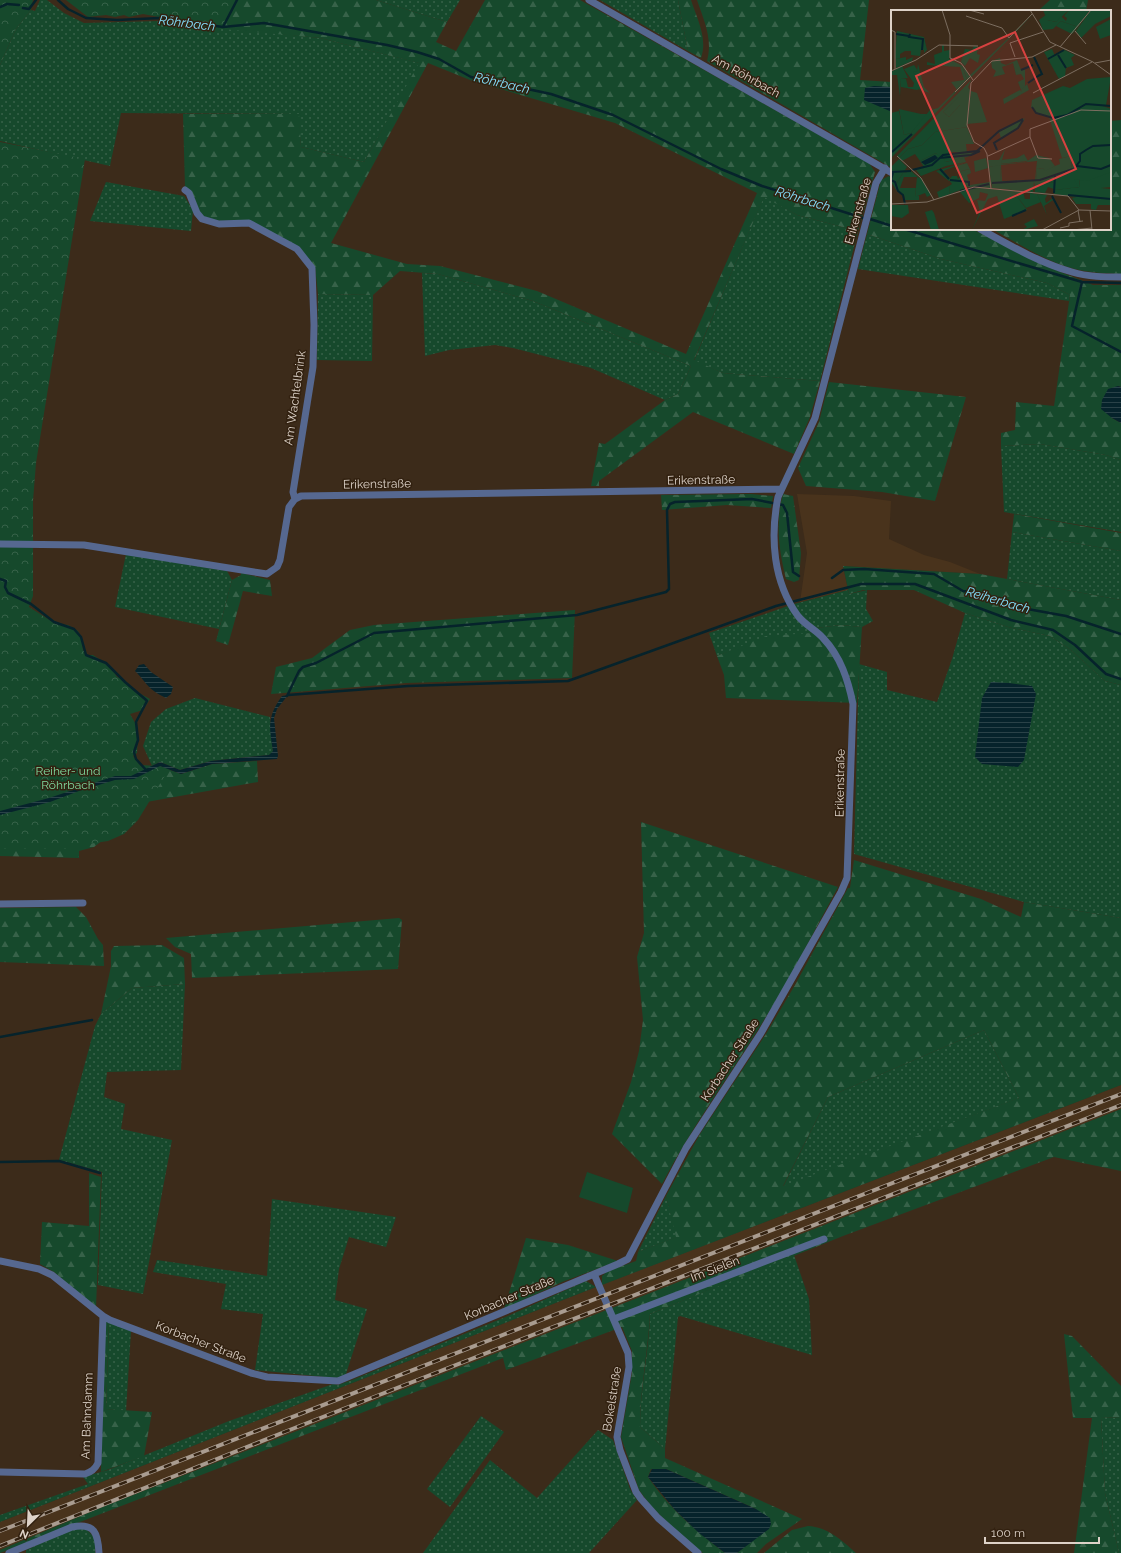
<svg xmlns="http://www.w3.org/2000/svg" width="1121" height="1553" viewBox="0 0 1121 1553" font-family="Raleway,sans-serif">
  <defs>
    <pattern id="grass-dots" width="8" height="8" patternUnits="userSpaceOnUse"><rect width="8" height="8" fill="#16492c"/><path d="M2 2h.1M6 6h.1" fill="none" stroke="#376249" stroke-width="1.8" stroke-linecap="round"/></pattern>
    <pattern id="forest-firs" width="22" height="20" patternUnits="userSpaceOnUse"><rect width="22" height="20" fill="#16492c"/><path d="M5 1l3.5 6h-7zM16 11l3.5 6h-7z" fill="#376249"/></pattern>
    <pattern id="park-crowns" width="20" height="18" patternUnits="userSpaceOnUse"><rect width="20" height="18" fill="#16492c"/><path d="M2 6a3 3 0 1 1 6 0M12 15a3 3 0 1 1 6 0" fill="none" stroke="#376249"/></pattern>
    <pattern id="water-rules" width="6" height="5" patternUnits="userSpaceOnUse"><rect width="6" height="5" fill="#06232b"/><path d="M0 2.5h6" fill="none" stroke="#2a4248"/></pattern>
  </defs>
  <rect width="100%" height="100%" fill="#3c2b1a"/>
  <path fill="#49331c" d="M797,494L854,496L891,501L889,539L924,555L950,562L980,574L843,566L848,590L800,602L807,553Z
    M1121,1085V1109L100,1508L0,1550V1522L596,1287Z"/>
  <path fill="url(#grass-dots)" d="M40,0H47L64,13L84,23L160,21L320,38L420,63L364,162L301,147L298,114L121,113L110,166L0,141V65L16,29L31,10L35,11Z
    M376,0H460L447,22Z
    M600,0H678L688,51Z
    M106,182L184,196L193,210L191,231L90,221Z
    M764,196L797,215L858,231L820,381L723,373L694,361Z
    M867,234L941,259L1047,283L1070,295L1069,301L858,269Z
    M422,273L438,274L533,301L691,366L678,394L665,400L591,368L513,348L495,345L449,350L425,356Z
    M318,294L373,295L372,361L317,360Z
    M1040,444L1106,455L1121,460V532L1004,512L1001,446Z
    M1012,532L1121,551V600L1007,579Z
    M126,554L227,571L232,580L219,629L115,607Z
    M848,590L849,594L867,590L866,609L873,621L862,627L841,625L816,628L800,614L794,604Z
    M788,606L812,633L736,649L717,656L709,633Z
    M965,613L1008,627L1050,636L1071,650L1105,681L1121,685V918L1024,902L854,854L859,664L887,672V690L937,702L952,659Z
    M195,698L270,717L273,752L269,755L211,761L180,770L160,762L152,766L143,746L151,722L166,709Z
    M185,984L181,1070L107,1072L104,1097L125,1104L121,1129L172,1140L143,1294L98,1285L102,1172L59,1160L95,1026L101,1014L132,988Z
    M984,1030L1019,1098L783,1187L828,1097Z
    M666,1196L677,1237L638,1252Z
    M272,1199L396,1217L386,1247L349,1237L339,1269L335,1300L367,1309L345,1377L335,1378L255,1370L263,1314L221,1309L226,1284L153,1272L157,1260L267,1276Z
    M794,1255L809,1299L812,1355L680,1316L678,1317L665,1449L640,1427C640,1389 649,1352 650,1314Z
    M586,1281L596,1287L0,1522V1515L88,1484L83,1477L108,1470L229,1421L333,1384L338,1385L352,1380L508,1316Z
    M109,1322L131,1331L126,1411L106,1409Z
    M481,1416L504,1432L450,1507L427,1489Z
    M1101,1417L1121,1418V1553H1119L1105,1493Z
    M598,1430L613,1440L630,1489L637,1500L589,1553H423L490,1460L537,1498Z
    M81,1528L87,1530L95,1538V1553H26V1550L72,1529Z"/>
  <path fill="url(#forest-firs)" fill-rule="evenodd" d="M67,0H376L447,22L436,42L456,51L485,0H580L869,163L875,172L858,231L797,215L764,197L694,360L723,373L820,381L810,417L794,454L693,412L599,481V486H591L599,443L605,444L665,400L678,394L691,366L533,301L438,274L400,271L373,295L318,294L315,267L298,247L249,220L220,221L203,217L185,188L183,114H299L301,147L364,162L419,63L320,38L222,29L223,26ZM428,63L470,80L615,123L757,193L686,354L537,291L440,266L407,264L331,243Z
    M678,0H691C697,19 708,38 701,58L688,51Z
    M697,0H869L860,80L892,82V168L707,61C713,39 704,21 697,0Z
    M1050,0H1088L1086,11H1038Z
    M1121,120V274C1106,273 1090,273 1075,269C1046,262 1018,243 992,229H1110V121Z
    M889,176L892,178V229H972L1043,265L1093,285H1121V387L1118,386L1112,418L1121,423V460L1106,455L1040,444L1001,446V433L1015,430L1016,402L1054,406L1070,295L1047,283L941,259L867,234L881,180Z
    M829,382L966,397L935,501L882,492L806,486L798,468L819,422Z
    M751,494L773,496L771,508L727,505L662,510L661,495Z
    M783,494L793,496L801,553L799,580L794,582L786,579C779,550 775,524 783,494Z
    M1014,514L1121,533V551L1012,532Z
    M843,566L980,574L1121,600V685L1105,681L1071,650L1050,636L1008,627L965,613L914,590H863L849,594Z
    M241,573L270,580L272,596L243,591L228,645L216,641L232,580L241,575Z
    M575,610L572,678L406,683L271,694L276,667L312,658L350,630L374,625Z
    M841,625L862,627L857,703L726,698L724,675L717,656L766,636L812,633L816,628Z
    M257,761L258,782L141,803L107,837L94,847L79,851V858L0,856V815L160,766L181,774L212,764Z
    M641,822L838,887C812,935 787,985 757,1031C725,1082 690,1130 662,1184L612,1134L631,1082L639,1051L643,1020L637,957L644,933Z
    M854,860L981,899L1021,917L1024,902L1121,918V1085L602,1285V1276L608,1271L636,1261L638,1252L676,1237L666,1196L700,1134L766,1034L795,985L848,888H850ZM984,1030L1019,1098L783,1186L828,1097Z
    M76,907L86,917L98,939L103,945L104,966L0,962V908Z
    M399,918L402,920L398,969L192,978L191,954L175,947L166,938Z
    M162,945L184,958L185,984L132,988L101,1014L111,966V951L114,946Z
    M1121,1109V1171L1054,1157L843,1236L650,1314C648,1352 640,1389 640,1427L665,1449V1458L802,1519L766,1544L757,1553H737L749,1543L756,1509L666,1469H651L648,1477C668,1507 696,1531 725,1553H703L676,1531L651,1506L639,1490L621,1437L632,1373V1351L622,1327L506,1370L503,1358L0,1553V1550L100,1508Z
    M89,1173L101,1177L96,1308L54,1272L40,1264L42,1222L89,1226Z
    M526,1238L568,1245L618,1261L562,1282L504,1309Z
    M103,1320L109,1322L106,1409L152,1412L144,1456L101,1472Z
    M1064,1334L1072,1336L1121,1386V1418L1101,1417L1105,1493L1119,1553H1074L1092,1418H1073Z
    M808,1526C827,1527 842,1540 856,1553H764L792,1530Z"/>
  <path fill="url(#park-crowns)" d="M0,0H33L31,10L16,29L0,65Z
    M66,0H237L222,29L143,14L129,17L124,15L115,17L106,15L88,17Z
    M0,142L85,159L36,463L33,501V596L29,607L56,624L68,625L78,631L81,637L83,650L88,655H93L111,667L117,677L123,679L137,692L150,699L143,710L130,714L138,728L137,753L133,756L140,765L160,766L169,769L138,820L124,834L108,841L88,844L74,849H0Z"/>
  <path fill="#16492c" d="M587,1172L633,1188L627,1213L579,1197Z"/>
  <path fill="url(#water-rules)" d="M874,86L892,87V112L864,100L865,88Z
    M1118,386L1121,387V423L1112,418L1101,409L1102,400L1108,389Z
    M144,664L151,672L173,687L171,694L166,698C147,689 148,684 135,671L139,665Z
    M991,682L1009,683L1032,686L1036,694L1024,760L1018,767L982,764L975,757L982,698Z
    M288,695L277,709L274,718L278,756L277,759L212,764L181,774L160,766L134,779L115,780L79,791L50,802L0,815V811L49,798L115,776H131L160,762L180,770L211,761L269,755L273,751C269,727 267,717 282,696Z
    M652,1469H666L756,1509L770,1518L771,1524L769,1529L737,1553H725L699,1533L675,1510L648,1477Z"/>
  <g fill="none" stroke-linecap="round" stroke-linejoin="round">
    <path stroke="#06232b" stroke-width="2.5" d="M58,0L68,9L86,18L117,20L160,18L223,27L264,23L387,45L417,52L439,59L471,77L551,94L613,115L721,169L762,186L863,218
      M0,7L7,4L19,5
      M23,8L29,9L36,0
      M223,27L237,0
      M870,219L892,226
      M904,229L1082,282L1121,283
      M1082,282L1072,326L1121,352
      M832,578L843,570L864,569L934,574L963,591L980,593L1022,608L1066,616L1121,634
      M0,579L6,581L5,587L8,593L31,604L54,622L74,629L81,637L86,655L106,663L125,682L145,699L147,701L136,722L138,740L134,752L136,759L147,771
      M288,695L408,686L568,681L776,606L861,584H915L1011,620L1053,630L1075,645L1106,674L1121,679
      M287,696L299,671L303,667L316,663L374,633L577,615L666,592L669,589L667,510L670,504L675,502L752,499L783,505L787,513L793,572L799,576
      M0,1037L92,1020
      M0,1162L59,1161L100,1173"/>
    <path stroke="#566890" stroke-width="7" d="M589,0L892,173
      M185,190L189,193L197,213L202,219L219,224L249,223L297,249L312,268L314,325L313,367L293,492L295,499
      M980,229C1009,245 1040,263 1072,272C1088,277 1105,277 1121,277
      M0,544L84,545L267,574L277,567L280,560L289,507L295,499L301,496L781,489
      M0,904L83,903
      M0,1261L39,1269L52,1275L103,1316L110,1320L251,1373L267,1377L338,1381L618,1264L628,1259L686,1148L761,1033L841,892L847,878L853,704C848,680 841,657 823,638C816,630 805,625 798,616C773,582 770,537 778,497L815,418L876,183L885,168
      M594,1274L628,1353L629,1367L617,1437L620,1450L636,1492L641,1499L658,1518L698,1553
      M614,1319L824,1239
      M0,1472L85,1474C92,1472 95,1469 98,1463L103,1316
      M9,1553L72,1527C95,1522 98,1534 99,1553"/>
    <g stroke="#a99c90" stroke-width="4">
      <path id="rail" d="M0,1531L1121,1094
        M0,1546L287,1431L1121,1105"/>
    </g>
    <use href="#rail" stroke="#322110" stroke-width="2.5" stroke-dasharray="8" stroke-linecap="butt"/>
  </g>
  <g text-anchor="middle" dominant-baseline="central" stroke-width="3" stroke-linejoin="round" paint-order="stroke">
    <g font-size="12" fill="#ddd2c8" stroke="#322110">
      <text transform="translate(746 76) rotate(29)">Am Röhrbach</text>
      <text transform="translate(858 211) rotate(-74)">Erikenstraße</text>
      <text transform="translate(295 398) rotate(-82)">Am Wachtelbrink</text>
      <text transform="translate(701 480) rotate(-1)">Erikenstraße</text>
      <text transform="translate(377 484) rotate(-1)">Erikenstraße</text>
      <text transform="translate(840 783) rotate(-89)">Erikenstraße</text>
      <text transform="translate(730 1060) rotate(-57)">Korbacher Straße</text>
      <text transform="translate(715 1269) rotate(-21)">Im Sielen</text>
      <text transform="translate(509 1298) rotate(-23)">Korbacher Straße</text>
      <text transform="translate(201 1342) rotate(21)">Korbacher Straße</text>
      <text transform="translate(612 1399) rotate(-81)">Bokelstraße</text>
      <text transform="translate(87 1416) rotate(-88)">Am Bahndamm</text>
    </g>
    <g font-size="12" fill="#7fdba0" stroke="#322110">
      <text x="68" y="771">Reiher- und<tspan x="68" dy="14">Röhrbach</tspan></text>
    </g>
    <g font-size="13" font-style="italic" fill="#82e0fc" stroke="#322110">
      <text transform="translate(187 23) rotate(7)">Röhrbach</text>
      <text transform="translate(502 83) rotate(13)">Röhrbach</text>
      <text transform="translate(803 199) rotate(17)">Röhrbach</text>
      <text transform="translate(998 600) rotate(16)">Reiherbach</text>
    </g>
  </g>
  <g transform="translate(891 10)">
    <rect width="220" height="220" fill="#3c2b1a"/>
    <path d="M152,0H178L165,12L156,10ZM200,0H220V6L204,14L190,28L185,21ZM143,7L100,51L109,48L110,53L115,55L126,50L130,60L134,59V77L130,80L127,72L133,69L130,64L125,65L122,53L111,57L114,64L102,67L105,61L101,58L100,51L82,69ZM170,11L187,17L181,24L165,16ZM6,21L33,27L36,40L33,43V40H30L29,46L20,45V41H14L9,44V48L4,49ZM83,36L87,37L86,44L89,45L87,53L79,48L74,56L70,52L74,39L81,40ZM161,39L164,46L174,40L184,45L180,48L183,55L175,58L174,66L168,69L153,42ZM15,47V50L22,47L21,51L5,58V49ZM23,55L27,61L23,62L32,77L26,80L10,77V69H15L17,77H22L23,73L13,59ZM69,57L72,58L76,69L66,80L60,72L73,70ZM69,85V95L58,107L52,102ZM8,99L30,104H38L20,123L13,125ZM76,117L83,134H75L76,143L61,142L48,147L45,143L29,151L24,144L11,151L8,148L17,139L31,135L44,122ZM220,133V177L210,178L219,179L220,195H207L205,200L200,199V194H185L181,188L185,187L163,184V180L188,177L189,168ZM133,144L137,151L109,154L110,150L126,148ZM180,146L181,161L145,170L146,159L152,158L154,160L169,154L168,149ZM73,147L75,152L55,156L30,166L25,160L42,155L48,149H53L55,152ZM8,149L16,157L14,160L2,161L0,157ZM76,153L79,159L66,162L65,156ZM109,154L110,172H100L98,157ZM20,161L27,167H13L9,178H25L24,186H28V190H14L13,185L7,180L5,174L12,163ZM163,172V179L157,177L154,183L144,182V175ZM58,176L59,184L48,188L46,182ZM122,181L132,182L134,189H139V183L146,184L150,192L135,198Z" fill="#16492c"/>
    <path d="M178,0H199L187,17L170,11L162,19L152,20L148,10L156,4V10L165,12L170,6L175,11L176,8L173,6ZM141,5L117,30L0,148V103L8,101L13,125L20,123L39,100L47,98L76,69L72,58L69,57L36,55V52L44,54L43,45L51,42V35H53V41L59,40L58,49L74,57L78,66ZM220,9V25L209,29L205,17ZM27,54L33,77L39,83L27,79L32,77L22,62L26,61ZM11,56L17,68L10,69L9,86L6,65H0V62ZM81,69L77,77L79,80L76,117L44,122L31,135L17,139L8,148L6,146ZM69,86V95L58,107L52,102ZM136,74L138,80L113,94L112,89L129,80L131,82L130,80ZM80,81L86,83L96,112L76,114ZM134,108L129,117L110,128L108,122ZM114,139L110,154L135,152L145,145L158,148L164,156L154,161L152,158L146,159L145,170L176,161L189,168L188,177L163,180V172L144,175L143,172L142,182L101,178L100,172L110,171L109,155L98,157L97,150H108ZM146,151L144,170L111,171L110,155ZM87,140L88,142L76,147L54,152L53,149H48L42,155L27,160L25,159L33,157L29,151L45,143L48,146L58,143H81ZM95,148L97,158L84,162L83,151ZM75,152L52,161L59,168L58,171L45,161ZM0,159L20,161L12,163L5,174L7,180L12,183L13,187L6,181L0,172ZM79,159L80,163L76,165L79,175L99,172L100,178L77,177L59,184L58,176L61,174L58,170L61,166H66L67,169L70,166L67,162ZM26,167L30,168L40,185L36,187L34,183L24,187ZM80,177L122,181L136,200L113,209L106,186L97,189L81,220L89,202L86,190L94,191L97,184L89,182L88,188L78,193L69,182ZM146,184L156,185L154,189L155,193L162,188L161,185L170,203L162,190L153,196L156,205ZM0,195H17L18,203L11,208L0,206ZM41,200L43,203L48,220H40L34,202ZM143,209L147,216L131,220L136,217L133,214Z" fill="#16492c" fill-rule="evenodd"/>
    <path d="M220,67L215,95L212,96L220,99V162L196,171L183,169L187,177L163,180L164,165L181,162V149L180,146L171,148L158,107L144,103L143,98H140L141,90L172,76L179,78L196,69Z" fill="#16492c"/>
    <path d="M44,145L47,148L41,152L34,155L30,152Z" fill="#06232b"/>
    <path fill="none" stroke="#06232b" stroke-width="2" d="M5,24L18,26M19,24L18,27L32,29L31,40M167,45L175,58M143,47L151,64L147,66M157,49L173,40M130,60L142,55M137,73L147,66M141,97L145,103L162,108L176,105L195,94L220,96M106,140L103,133L127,118L132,110M1,142L21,124M48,148L80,145L89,141M186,156L210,159L220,155M49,159L58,169M183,159L189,151V144L195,140L202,136L220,135M21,160L41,155L52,145L86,141L108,121L132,109M0,162L20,161M2,163L0,170L4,172L7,181L12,185L14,194M59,170L78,172V176M101,173L149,170L182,159M69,181L98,174M163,183L164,165M177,185L220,189M161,186L170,203M121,206L135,200"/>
    <path fill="none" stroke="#7c6e60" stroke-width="1" d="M51,0L59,25V48L70,53L82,70M78,0L93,4M139,0L159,32L202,52L220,65M75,6L111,18L118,28L141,4M0,20L4,22V59M184,21L195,34M169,37L200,0M124,47L119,33L152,22M204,53L220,50M0,61L25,50L48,35L87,36M64,82L79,67M142,83L201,52M139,127L147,148L161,149M6,146L30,168L43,190M97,146L139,127V119L190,100L220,101M100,179L96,144L93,138L83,132L76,115L80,73L101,51L141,47L165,35M0,194L36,192L83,177L177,186L188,200M187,200L189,212M199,200L201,220M169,218L178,216V213L192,211M151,220L188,200L220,201M181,220L201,218"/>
    <path fill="#d74240" fill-opacity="0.15" stroke="#d74240" stroke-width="2" d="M124,22L185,159L86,203L25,66Z"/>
    <rect width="220" height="220" fill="none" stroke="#ddd2c8" stroke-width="2"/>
  </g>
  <g transform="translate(28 1525) rotate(204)" stroke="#322110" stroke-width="3" paint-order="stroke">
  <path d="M0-3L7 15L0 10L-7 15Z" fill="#ddd2c8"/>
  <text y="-6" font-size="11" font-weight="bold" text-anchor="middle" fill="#ddd2c8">N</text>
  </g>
  <path d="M985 1537v6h114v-6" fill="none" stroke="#ddd2c8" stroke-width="2"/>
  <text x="991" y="1537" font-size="12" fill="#ddd2c8" stroke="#322110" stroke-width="3" paint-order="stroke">100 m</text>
</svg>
